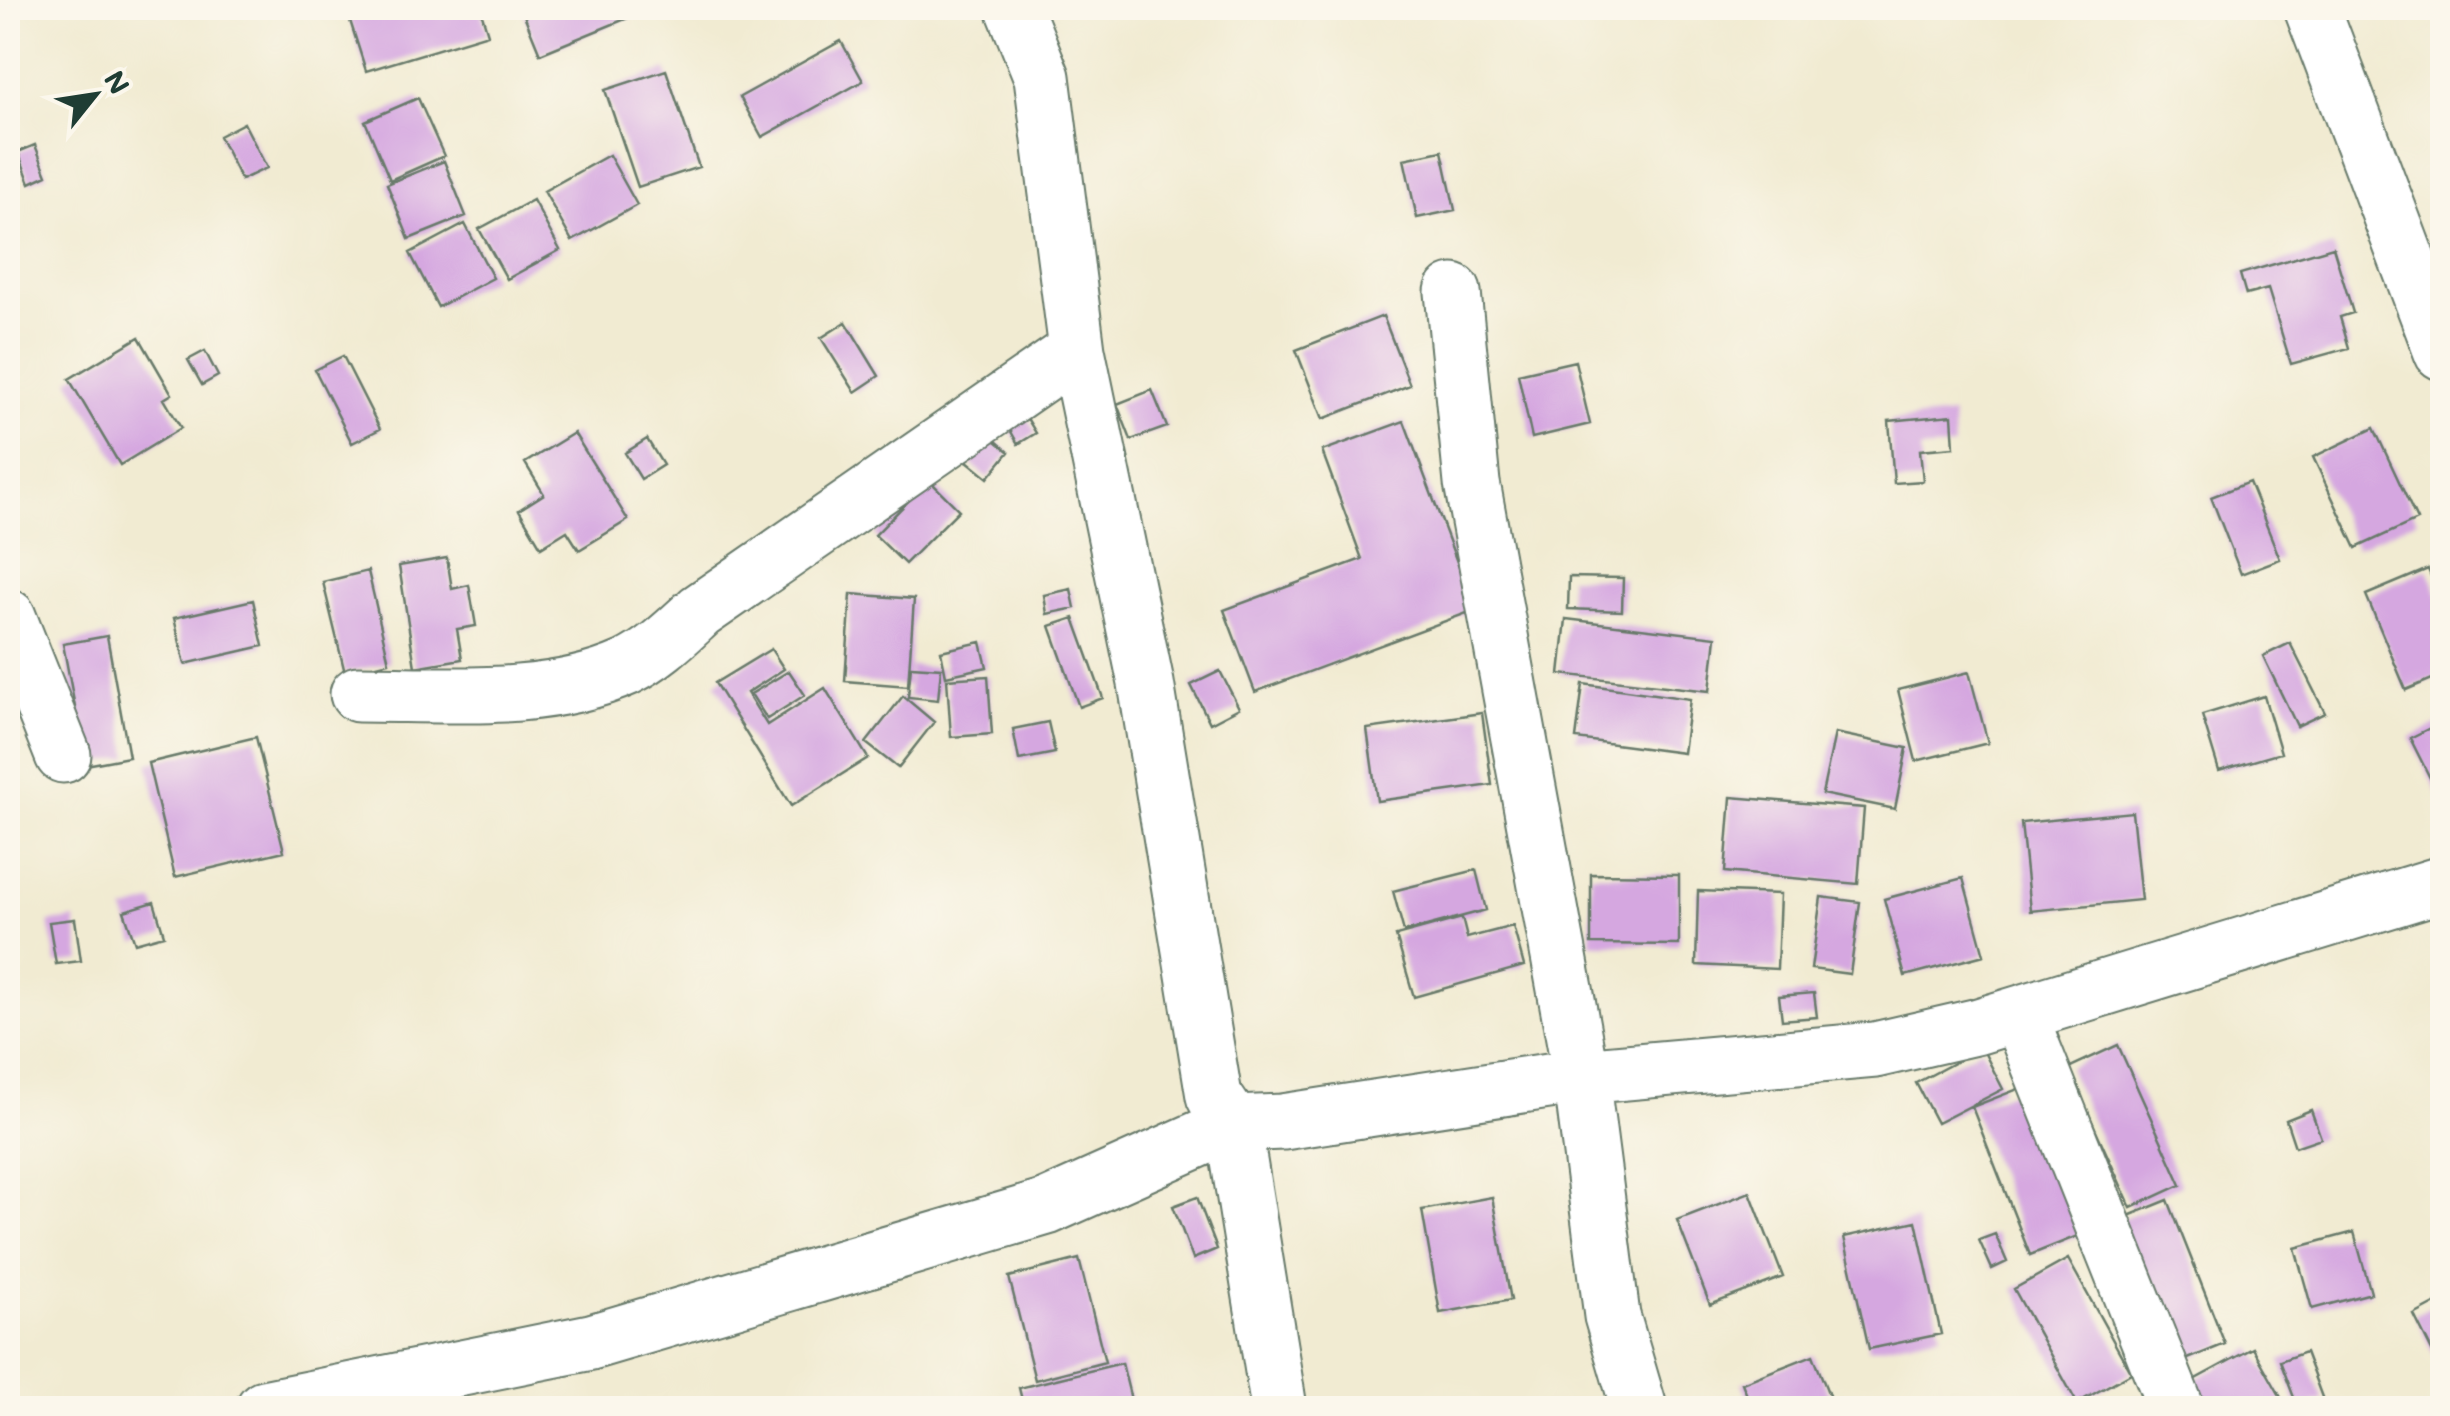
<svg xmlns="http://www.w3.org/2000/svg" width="2450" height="1416" viewBox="0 0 2450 1416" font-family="Mali,sans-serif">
  <rect width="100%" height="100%" fill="#fbf7ec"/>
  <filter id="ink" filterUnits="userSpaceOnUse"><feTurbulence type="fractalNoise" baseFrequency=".01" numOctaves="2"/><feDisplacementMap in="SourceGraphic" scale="20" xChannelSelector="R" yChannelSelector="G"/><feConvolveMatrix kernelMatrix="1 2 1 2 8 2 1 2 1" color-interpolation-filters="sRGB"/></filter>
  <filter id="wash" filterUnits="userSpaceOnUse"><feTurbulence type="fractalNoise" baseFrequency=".0048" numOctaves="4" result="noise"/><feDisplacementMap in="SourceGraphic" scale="40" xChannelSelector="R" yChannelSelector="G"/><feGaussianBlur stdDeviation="2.25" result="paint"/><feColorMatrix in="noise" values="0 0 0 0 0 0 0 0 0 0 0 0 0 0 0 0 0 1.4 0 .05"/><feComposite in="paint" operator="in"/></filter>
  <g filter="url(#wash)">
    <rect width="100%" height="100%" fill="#f1ebd2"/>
    <g id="blocks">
      <path fill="#d5a7e0" d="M346,8H480L488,34L366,71Z
        M542,8H652L540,54L524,15Z
        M841,41L863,81L762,137L740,97Z
        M666,70L699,167L638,187L605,90Z
        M418,98L444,156L390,180L365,121Z
        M244,123L267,168L241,180L219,136Z
        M35,145L47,175L30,183L18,152Z
        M1442,151L1455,210L1417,218L1404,159Z
        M609,155L637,205L572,241L544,191Z
        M444,161L466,216L409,239L387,184Z
        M533,200L560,250L507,279L479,229Z
        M465,224L493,278L438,307L410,253Z
        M2333,247L2353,313L2340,317L2349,348L2291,364L2268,289L2246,295L2240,274Z
        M1383,316L1410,385L1323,419L1296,350Z
        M846,322L879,376L855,392L821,338Z
        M139,337L172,394L164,399L181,428L120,465L69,379Z
        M205,351L218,376L202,385L188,360Z
        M343,356L380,429L352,443L315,370Z
        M1575,361L1590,424L1532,438L1518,374Z
        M1152,390L1167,427L1131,440L1117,404Z
        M1016,400L1036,433L1018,444L999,410Z
        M1952,415L1954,447L1920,450L1923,481L1894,483L1889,421Z
        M1404,421L1475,610L1255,692L1224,610L1362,559L1322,451Z
        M2374,428L2417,520L2356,548L2313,457Z
        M983,430L1009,452L988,478L961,456Z
        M574,433L628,520L579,550L567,531L541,547L519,510L544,494L525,463Z
        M647,439L663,465L641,479L625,453Z
        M929,480L959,510L905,564L875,535Z
        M2249,482L2280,559L2241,574L2211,497Z
        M447,558L452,589L469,585L476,626L457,629L462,659L415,667L399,566Z
        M2428,569L2442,603V675L2406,690L2366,595Z
        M368,571L389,662L345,673L323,582Z
        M1569,577L1623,578L1622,611L1568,609Z
        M1071,589L1075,608L1047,614L1044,595Z
        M851,594L914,599L908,686L845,681Z
        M253,600L263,646L185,664L174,618Z
        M1074,618L1103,698L1079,707L1050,626Z
        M1566,619L1716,637L1710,691L1560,674Z
        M107,636L129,757L86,765L63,644Z
        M981,642L987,667L946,676L941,651Z
        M2290,643L2325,713L2297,726L2263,656Z
        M771,649L784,669L747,693L767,725L825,688L868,758L791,806L715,683Z
        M911,666L941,668L938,700L908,697Z
        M789,671L805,695L767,719L751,694Z
        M1220,671L1239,708L1210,723L1191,685Z
        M1969,672L1988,743L1916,761L1898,690Z
        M988,676L992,734L951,737L947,679Z
        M1583,684L1690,699L1683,753L1576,739Z
        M903,696L934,722L898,768L866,743Z
        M2264,696L2281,753L2219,771L2202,715Z
        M1482,713L1492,785L1377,801L1367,729Z
        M1048,722L1055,753L1019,760L1013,729Z
        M2442,722V802L2410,738Z
        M1835,733L1907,748L1895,809L1822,794Z
        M256,737L284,851L175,877L148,763Z
        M1731,797L1864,808L1858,884L1725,872Z
        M2132,812L2141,900L2030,911L2021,823Z
        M1476,870L1486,910L1404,932L1393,891Z
        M1591,874L1679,875V945L1591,944Z
        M1963,878L1984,955L1905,976L1884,899Z
        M1698,891L1780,894L1777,969L1696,965Z
        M1821,897L1860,902L1850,974L1811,969Z
        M154,902L164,935L135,943L124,911Z
        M1462,918L1467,938L1513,926L1524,966L1414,997L1396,936Z
        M75,919L81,961L56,964L49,922Z
        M1814,993L1817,1017L1782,1020L1779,996Z
        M2118,1045L2181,1185L2131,1208L2068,1068Z
        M1982,1048L2003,1089L1937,1123L1916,1083Z
        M2023,1087L2080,1235L2030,1255L1972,1107Z
        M2311,1110L2321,1138L2295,1147L2286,1120Z
        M1750,1192L1783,1277L1710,1305L1677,1220Z
        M1197,1197L1217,1249L1193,1259L1173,1206Z
        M1492,1197L1511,1300L1440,1313L1422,1210Z
        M2168,1200L2225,1344L2173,1365L2116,1221Z
        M1916,1221L1941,1334L1869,1349L1844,1237Z
        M2354,1232L2371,1293L2312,1309L2295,1248Z
        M1995,1234L2007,1262L1992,1269L1979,1240Z
        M1079,1259L1105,1362L1035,1380L1009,1277Z
        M2068,1259L2131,1373L2077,1403L2014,1289Z
        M2442,1300V1371L2414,1315Z
        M2253,1348L2287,1408H2204L2190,1382Z
        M2305,1352L2323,1400L2298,1408L2280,1361Z
        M1813,1355L1834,1408H1752L1742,1383Z
        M1122,1363L1133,1408H1024L1019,1388Z"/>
    </g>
  </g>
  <g filter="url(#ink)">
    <use href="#blocks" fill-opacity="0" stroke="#687a6b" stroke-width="2.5"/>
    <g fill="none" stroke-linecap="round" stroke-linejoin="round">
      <g stroke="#687a6b" stroke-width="59">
        <path id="minor" d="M1014,8L1042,77L1077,350L1146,683L1214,1096L1233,1124L1283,1122L1581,1076L1875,1050L1979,1026L2442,884
          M2312,8L2442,352
          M1453,292L1472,483L1581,1076L1612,1316L1639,1408
          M8,617L63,755
          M358,694C444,694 546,704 626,668C655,654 677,632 700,611L1077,350
          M2019,1014L2176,1408
          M264,1408L591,1342L1047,1207L1233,1124L1279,1408"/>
      </g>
      <use href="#minor" stroke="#fff" stroke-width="55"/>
    </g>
  </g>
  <rect width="2450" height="1416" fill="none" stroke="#fbf7ec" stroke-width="40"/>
  <g transform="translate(95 95) rotate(60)" stroke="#fbf7ec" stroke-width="8" paint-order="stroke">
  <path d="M0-8L18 38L0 25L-18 38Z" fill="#1f3d34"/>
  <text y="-15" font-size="28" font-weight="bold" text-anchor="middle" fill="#1f3d34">N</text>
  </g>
</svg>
